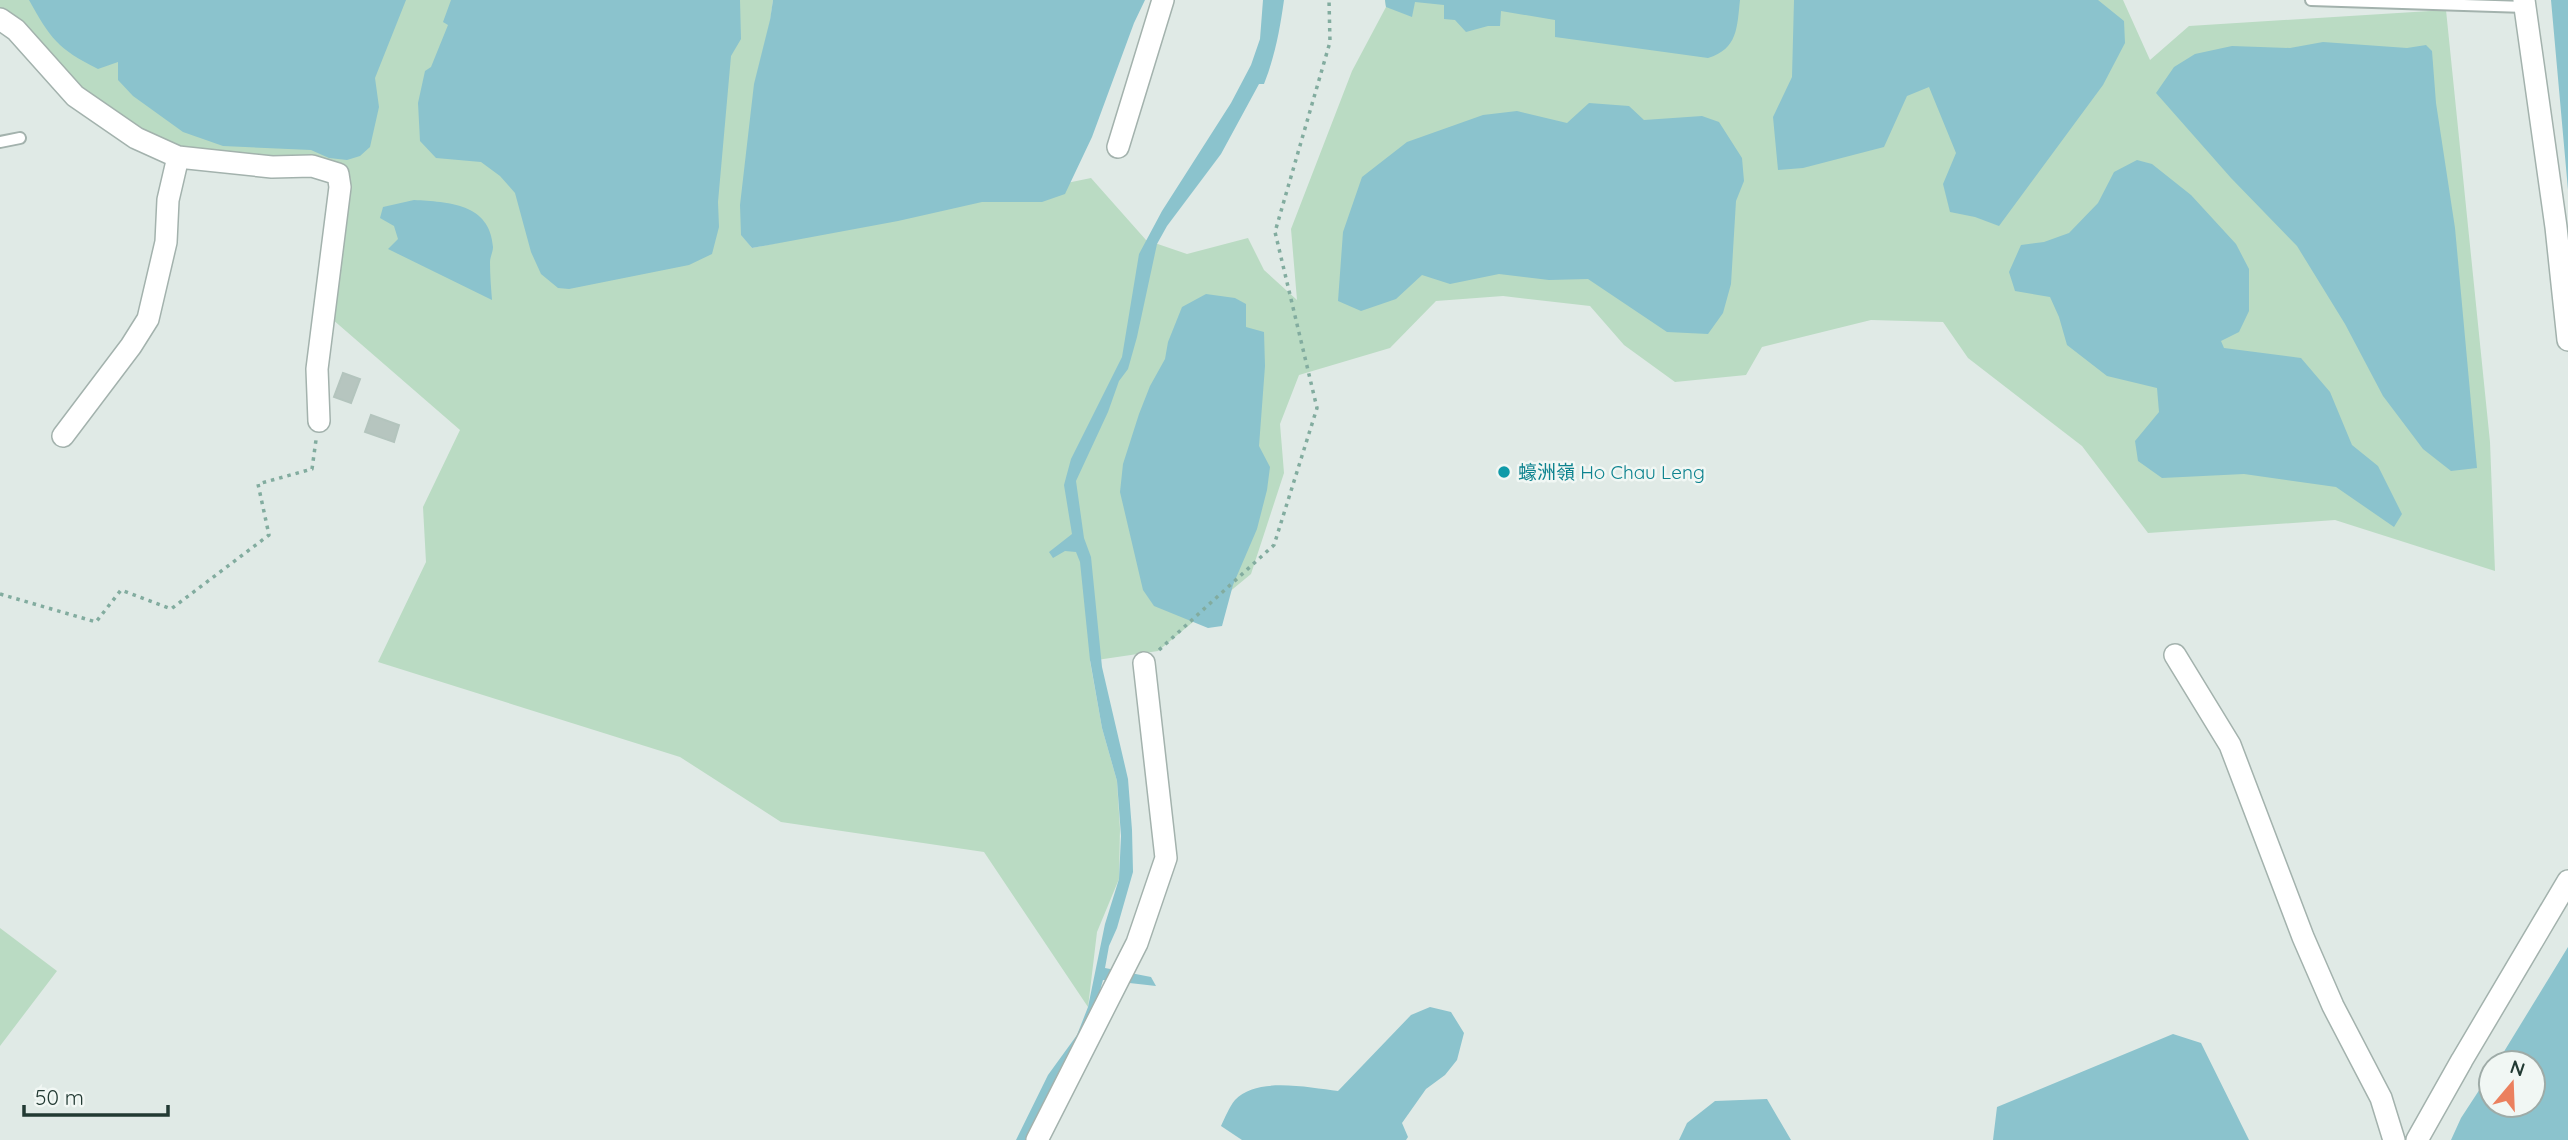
<svg xmlns="http://www.w3.org/2000/svg" width="2568" height="1140" viewBox="0 0 2568 1140" font-family="Quicksand,'Noto Sans TC',sans-serif">
  <rect width="100%" height="100%" fill="#e0eae6"/>
  <path fill="#badbc3" d="M0,0H773L741,234L752,248L1091,178L1146,240L1187,254L1248,238L1264,270L1297,300L1291,229L1352,71L1386,7L1385,0H2123L2150,60L2189,26L2446,10L2490,442L2495,571L2335,520L2148,533L2082,446L1968,358L1943,322L1871,320L1762,347L1746,375L1675,382L1624,345L1590,306L1503,296L1436,301L1390,348L1299,375L1280,424L1284,473L1251,574L1158,651L1090,661L1102,728L1117,781L1120,829L1119,879L1097,932L1088,1007L984,852L781,822L680,757L378,662L426,562L423,507L460,430L324,312L343,178L259,165L163,144L75,96L0,7Z
    M0,928L57,971L0,1046Z"/>
  <path fill="#8bc3cd" d="M29,0H406L375,78L379,107L370,147L360,156L347,160L329,158L311,150L223,146L183,132L133,96L118,80V62L98,69C58,49 50,38 29,0Z
    M451,0H740L741,39L731,56L718,202L719,227L712,254L689,265L569,289L558,288L541,274L531,252L515,193L500,176L481,162L436,158L420,141L418,103L425,71L431,67L448,25L443,22Z
    M773,0H1145L1134,23L1092,137L1065,194L1042,202H982L898,221L752,248L741,235L740,205L754,84L770,20Z
    M1263,0H1284C1280,29 1275,56 1264,84H1259L1221,154L1167,226L1157,244L1137,337L1128,369L1119,381L1108,412L1076,481L1084,538L1091,557L1102,667L1128,779L1132,830L1133,872L1117,928L1109,946L1105,968L1151,977L1156,986L1103,980C1088,1039 1050,1085 1025,1140H1016L1048,1075L1077,1035L1088,1007L1105,924L1119,879L1121,836L1117,781L1102,728L1090,660L1080,562L1076,552L1065,551L1053,558L1049,552L1072,534L1064,485L1071,459L1122,357L1139,254L1162,211L1231,103L1251,65L1260,39Z
    M1385,0H1740C1737,27 1738,49 1708,58L1555,37V20L1501,11L1500,26H1488L1466,32L1455,20L1444,19V5L1415,2L1412,17L1386,7Z
    M1794,0H2098L2124,21L2125,43L2103,85L1999,226L1975,217L1950,212L1943,184L1956,153L1929,87L1907,96L1884,147L1803,168L1778,170L1773,117L1792,77Z
    M2551,0H2568V190Z
    M2323,42L2407,48L2426,45L2432,51L2436,103L2455,228L2477,468L2451,471L2423,449L2383,396L2345,324L2297,246L2231,178L2156,93L2174,67L2195,54L2232,46L2290,48Z
    M1589,103L1629,106L1644,120L1702,116L1719,122L1742,158L1744,181L1736,201L1731,284L1723,313L1708,334L1667,332L1588,279L1549,280L1499,274L1450,284L1422,275L1396,299L1361,311L1338,301L1343,232L1362,177L1407,142L1483,115L1517,111L1567,123Z
    M2137,160L2152,164L2191,195L2236,244L2249,269V311L2239,332L2221,341L2224,348L2301,358L2330,392L2352,445L2378,466L2402,514L2394,527L2336,487L2244,474L2162,478L2138,461L2135,441L2159,412L2157,388L2107,376L2067,345L2059,317L2050,297L2015,291L2009,272L2021,245L2044,242L2069,233L2098,203L2114,172Z
    M414,200C448,202 490,203 493,247C493,252 490,257 490,262C490,275 491,288 492,300L388,249L398,239L394,226L380,218L383,207Z
    M1206,294L1235,298L1246,304V327L1264,332L1265,366L1259,446L1270,467L1267,490L1257,529L1233,585L1222,626L1208,628L1154,606L1143,590L1120,492L1123,464L1139,414L1150,386L1165,359L1168,342L1182,307Z
    M2568,947V1140H2451L2461,1118L2491,1072V1105H2533V1063H2497Z
    M1430,1007L1451,1012L1464,1033L1457,1060L1445,1075L1426,1089L1402,1123L1408,1137L1406,1140H1242L1221,1126C1225,1118 1229,1107 1235,1100C1257,1076 1309,1088 1338,1091L1411,1015Z
    M2173,1034L2201,1043L2249,1140H1993L1997,1107Z
    M1767,1099L1791,1140H1679L1687,1123L1715,1101Z"/>
  <path fill="#b6c5bf" stroke="#b3c4bd" stroke-width="2" d="M343,373L360,379L351,403L334,397Z
    M371,415L399,425L394,442L365,432Z"/>
  <g fill="none" stroke-linecap="round" stroke-linejoin="round">
    <g stroke="#a3b2ad" stroke-width="14">
      <path id="lane" d="M2311,0L2525,7
        M0,142L20,138"/>
    </g>
    <g stroke="#a3b2ad" stroke-width="24">
      <path id="street" d="M2524,0L2556,227L2568,340
        M0,19L16,30L75,96L136,138L178,157L272,167L312,166L338,174L340,187L317,369L319,421
        M1118,147L1163,0
        M63,436L131,346L148,319L166,242L168,200L178,157
        M2175,655L2230,745L2303,937L2333,1006L2381,1098L2394,1140
        M1037,1140L1137,943L1166,858L1144,663
        M2417,1140L2462,1060L2568,881"/>
    </g>
    <path stroke="#82ac9f" stroke-width="3.5" stroke-dasharray="3.5 5" stroke-linecap="butt" d="M0,594L96,622L121,590L171,609L269,535L258,484L312,469L316,440
      M1159,650L1274,545L1317,408L1275,232L1330,42L1329,0"/>
    <use href="#lane" stroke="#fff" stroke-width="10"/>
    <use href="#street" stroke="#fff" stroke-width="21"/>
  </g>
  <circle fill="#0f9aa8" stroke="#f1f7f4" stroke-width="2.5" cx="1504" cy="472" r="7"/>
  <g text-anchor="middle" dominant-baseline="central" stroke-width="5" stroke-linejoin="round" paint-order="stroke">
    <g font-size="19" fill="#0d838f" stroke="#f1f7f4" text-anchor="start">
      <text x="1518" y="472">蠔洲嶺 Ho Chau Leng</text>
    </g>
  </g>
  <g transform="translate(2512 1084) rotate(19)"><circle r="33" fill="#f1f7f4" stroke="#9eaba7" stroke-width="2"/>
  <path d="M0-5L12 26L0 18L-12 26Z" fill="#eb805e"/>
  <text y="-10" font-size="19" font-weight="bold" text-anchor="middle" fill="#223a33">N</text>
  </g>
  <path d="M24 1105v10h144v-10" fill="none" stroke="#223a33" stroke-width="3.5"/>
  <text x="35" y="1105" font-size="21" fill="#223a33" stroke="#f1f7f4" stroke-width="5" paint-order="stroke">50 m</text>
</svg>
